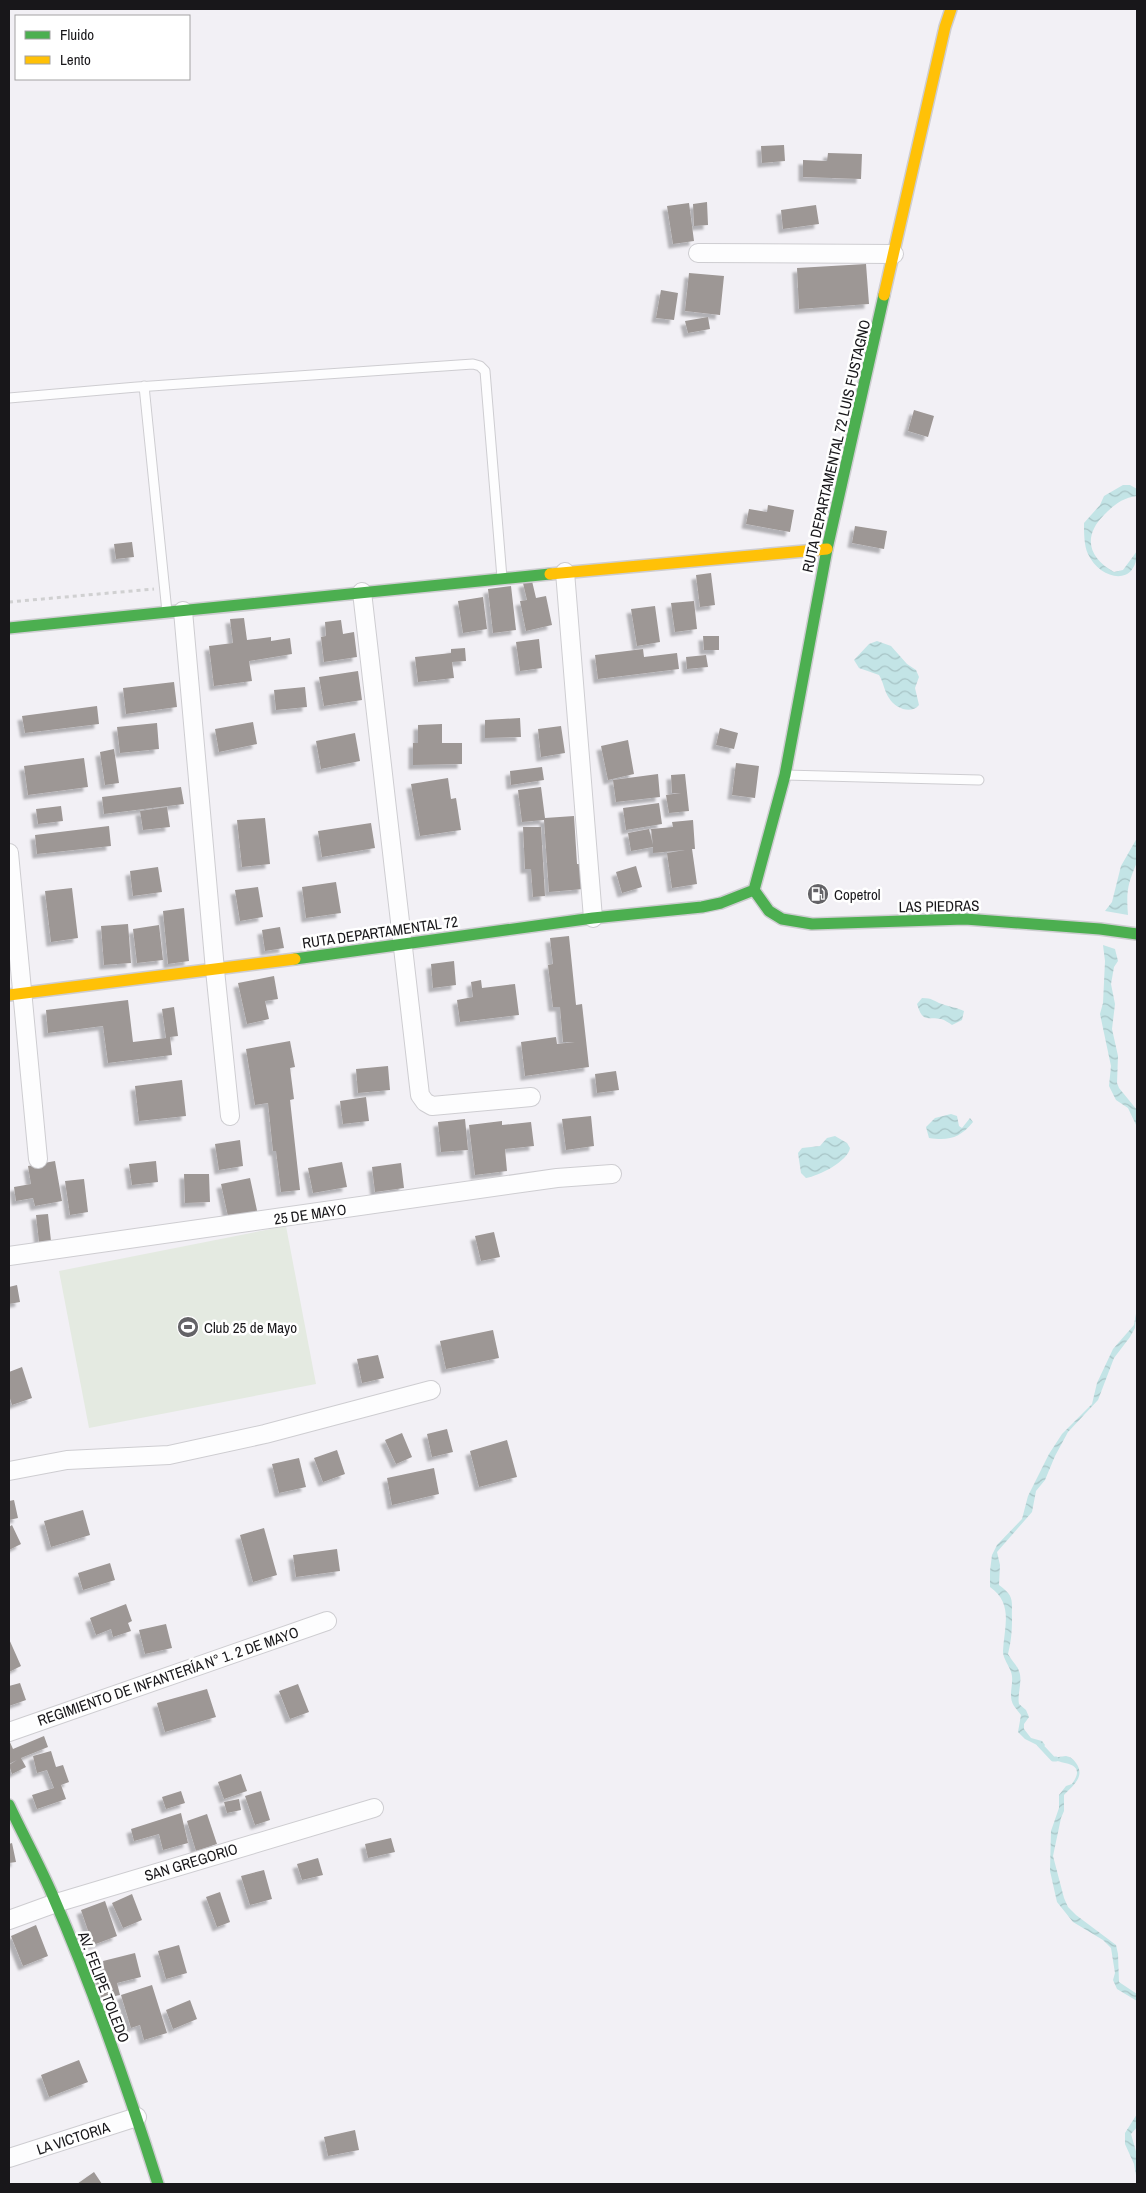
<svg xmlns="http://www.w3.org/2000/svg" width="1146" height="2193" viewBox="0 0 1146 2193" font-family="'Archivo Narrow',sans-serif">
  <defs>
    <pattern id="water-waves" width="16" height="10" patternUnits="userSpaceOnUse" patternTransform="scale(1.25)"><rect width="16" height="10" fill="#c3e4e6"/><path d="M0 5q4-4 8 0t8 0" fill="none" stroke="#a7c3c5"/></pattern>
    <filter id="shadow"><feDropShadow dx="-4.5" dy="4.5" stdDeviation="1" flood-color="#0004"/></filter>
  </defs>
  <rect width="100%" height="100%" fill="#f2f0f5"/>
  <path fill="#e4eae1" d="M286,1226L316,1384L89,1428L59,1271Z"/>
  <path fill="url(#water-waves)" d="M1123,485H1130L1137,489V496C1122,498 1114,505 1104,515C1082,537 1089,558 1114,572L1123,570L1137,551C1137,588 1100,580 1088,554C1084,546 1084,532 1084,523L1100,505L1104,496Z
    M877,641L891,646L907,664L916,670L919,677L915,688L919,705C911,715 895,708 889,698C884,691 884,683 879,675L859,668L854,660L869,644Z
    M1137,838C1137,845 1139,856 1137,862C1128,884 1126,890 1128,915L1105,911L1112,902L1121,866Z
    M1103,945L1115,949L1118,961L1114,967L1111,984L1115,1004L1112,1029L1118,1056L1117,1083L1119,1088L1137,1110V1127L1128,1108L1116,1100L1109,1086L1111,1066L1100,1014L1103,1003L1105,961Z
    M922,998C933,998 933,1001 942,1004C949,1007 956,1007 964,1011L962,1020L952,1025C949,1023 945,1020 941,1019C928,1016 923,1024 917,1004Z
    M951,1114L957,1116L959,1126L962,1128L970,1118L973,1122C960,1138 949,1141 929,1138L926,1127L935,1118Z
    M835,1136L847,1143L850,1148C848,1161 819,1176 806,1178L801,1173L798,1153L802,1148L820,1146L827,1138Z
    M1137,1308L1135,1328L1130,1337L1114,1358L1098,1400L1068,1432L1055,1456L1045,1480L1036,1491L1032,1512L997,1552L1000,1565L999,1585C1016,1597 1011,1602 1012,1619C1012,1632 1011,1642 1008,1654C1011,1660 1017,1665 1019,1671C1023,1681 1017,1694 1019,1704L1026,1710L1029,1717L1024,1724V1729L1031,1738L1042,1741L1045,1745L1043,1748L1025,1739L1018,1732L1021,1715C1019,1712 1016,1709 1014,1706C1007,1695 1015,1683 1011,1672C1009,1665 1003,1659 1003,1651C1004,1627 1014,1604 990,1587V1571L992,1555L997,1545L1022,1519L1028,1496L1049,1454L1062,1434L1092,1404L1097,1383L1113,1349L1134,1325Z
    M1066,1756C1071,1757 1073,1759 1076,1763C1086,1777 1072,1786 1064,1795V1811L1061,1818L1053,1856L1064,1898L1068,1907L1076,1915L1116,1945L1118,1954L1119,1982L1137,1994V2001L1117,1989L1113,1980L1115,1973L1111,1948L1103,1940L1073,1922L1057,1902L1050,1871L1051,1831L1059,1808V1795L1066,1786L1072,1784C1089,1760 1058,1765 1051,1758Z
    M1137,2114V2127L1131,2134L1137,2155V2181L1134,2164L1125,2144V2133Z"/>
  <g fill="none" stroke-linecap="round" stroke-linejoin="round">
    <path stroke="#c3e4e6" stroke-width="5" d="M1039,1744L1053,1759H1056"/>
  </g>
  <path fill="#9d9795" filter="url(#shadow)" d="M784,145L785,161L762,163L761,146Z
    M828,153L862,154L861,179L803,177V160L827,161Z
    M707,202L708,225L694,226L693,204Z
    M689,203L694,241L673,244L667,206Z
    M816,205L819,224L783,229L781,210Z
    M866,264L869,304L799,309L797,268Z
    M689,273L724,276L720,315L685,311Z
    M661,290L678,293L674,320L656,318Z
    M708,317L710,329L688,333L685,321Z
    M914,410L934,416L928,437L908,431Z
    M768,505L794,510L790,532L746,524L749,509L767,512Z
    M855,526L887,531L884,549L852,543Z
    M132,542L134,557L116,559L114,544Z
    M711,573L715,605L700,607L696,575Z
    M532,581L536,598L546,596L552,625L526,631L520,601L527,600L523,583Z
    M511,586L516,630L493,633L488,589Z
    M483,597L487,629L463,633L458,601Z
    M694,601L697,629L675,632L671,603Z
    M655,606L660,642L637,646L631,609Z
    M244,618L247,640L271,637V641L290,638L292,654L249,661L252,681L214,686L209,646L233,643L230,619Z
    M341,620L343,634L354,632L357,657L324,662L321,637L326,636L325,622Z
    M703,636H719V650H704Z
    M539,639L542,668L520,671L516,642Z
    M465,648L466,661L452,662L454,678L418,682L415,657L451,653V649Z
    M643,649L644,657L677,653L679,669L598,679L595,655Z
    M706,655L708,667L687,669L686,657Z
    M358,671L362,700L324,706L319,677Z
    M174,682L177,707L126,714L123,688Z
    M305,687L307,707L276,710L274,690Z
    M97,706L99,724L25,733L22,716Z
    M520,718L521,737L485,738V720Z
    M253,722L257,744L219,752L215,729Z
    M157,723L159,749L120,753L117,727Z
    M442,724V743H462V764L413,765V743H418V725Z
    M561,726L565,753L541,757L538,729Z
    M720,728L738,733L734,749L716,745Z
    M355,733L360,761L321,769L316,741Z
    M628,740L634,774L608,780L601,746Z
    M114,749L119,783L105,785L100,752Z
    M84,758L88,787L28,795L24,766Z
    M736,763L759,766L755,798L732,795Z
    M542,767L544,780L511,785L510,771Z
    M658,774L660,797L616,802L613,780Z
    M685,774L689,811L669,813L666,795L681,793H672L671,775Z
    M448,778L451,799L456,798L461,830L420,836L411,784Z
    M181,787L184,804L104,814L102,797Z
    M541,787L545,818L574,816L577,864H582L583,889L549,892L544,820L522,822L518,790Z
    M659,803L662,824L626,830L623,808Z
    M61,806L63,821L38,824L36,809Z
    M167,807L170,827L143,830L140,811Z
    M265,818L270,864L242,867L237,820Z
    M693,820L695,849H692L697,884L672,888L667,853L685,850L653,853V847L631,851L628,833L649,829L653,845L651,829L673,827L672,822Z
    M371,823L375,848L322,857L318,831Z
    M109,826L111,846L37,854L35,835Z
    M523,827H541L545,896L533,897L531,869H525Z
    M636,866L642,887L622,893L616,872Z
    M158,867L162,892L133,896L130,871Z
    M336,882L341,913L306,918L302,887Z
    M258,887L263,917L240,921L235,890Z
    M72,888L78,938L51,942L45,891Z
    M184,908L189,961L168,964L163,911Z
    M128,924L131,963L104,965L101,926Z
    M159,925L163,960L137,963L133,929Z
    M280,927L284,948L265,951L262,930Z
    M569,936L576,1005L582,1004L589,1067L525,1076L521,1042L556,1037L557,1044L575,1042H563L560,1007H553L548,965L553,964L550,938Z
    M454,961L456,985L433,988L431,964Z
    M274,976L278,999L265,1001L269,1019L247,1024L238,983Z
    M481,980L482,988L515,984L519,1015L460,1022L457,1000L473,997L471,982Z
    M128,1000L133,1042L166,1038L162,1009L174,1007L178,1036L170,1037L172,1055L108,1063L103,1026L48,1033L46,1010Z
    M290,1041L295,1067L290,1068L294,1099L290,1100L300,1190L281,1192L276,1151H273L268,1103L255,1105L246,1049Z
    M388,1066L390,1090L358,1093L356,1069Z
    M616,1071L619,1090L597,1093L595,1074Z
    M182,1080L186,1116L139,1121L135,1086Z
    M366,1097L369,1121L343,1124L340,1101Z
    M591,1116L594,1146L566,1150L562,1119Z
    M465,1119L468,1150L441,1152L438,1122Z
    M502,1121V1125L531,1122L534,1146L505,1149L507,1171L475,1175L469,1125Z
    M240,1140L243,1166L219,1170L215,1144Z
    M55,1161L62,1201L35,1206L33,1198L16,1201L14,1187L31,1184L28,1166Z
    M156,1161L158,1182L132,1185L129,1164Z
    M342,1162L347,1187L313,1193L308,1168Z
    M401,1163L404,1188L375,1192L372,1167Z
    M184,1174H209L210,1202L185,1203Z
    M250,1178L258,1215L229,1221L221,1184Z
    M84,1179L88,1212L70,1215L65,1181Z
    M48,1214L51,1241L39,1242L36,1215Z
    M494,1232L500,1257L481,1261L475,1236Z
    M17,1285L20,1302L9,1304V1287Z
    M493,1330L499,1358L446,1369L440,1341Z
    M378,1355L384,1378L362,1383L357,1359Z
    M22,1367L32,1398L12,1405L9,1395V1372Z
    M447,1429L453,1452L432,1457L427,1434Z
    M402,1433L412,1457L396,1464L385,1440Z
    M507,1440L517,1477L479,1487L470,1451Z
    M337,1450L345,1474L323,1482L314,1458Z
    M299,1458L306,1487L279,1493L272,1464Z
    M434,1468L439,1494L392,1505L387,1478Z
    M14,1500L18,1518L9,1520V1501Z
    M83,1510L90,1535L51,1547L44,1521Z
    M12,1525L21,1544L9,1550V1527Z
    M264,1528L277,1575L253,1582L240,1535Z
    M337,1549L340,1571L296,1577L293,1555Z
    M110,1563L115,1580L83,1590L78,1573Z
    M126,1604L132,1621L128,1623L131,1631L113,1637L111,1629L96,1635L90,1618Z
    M166,1624L172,1648L145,1654L139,1630Z
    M9,1639L21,1666L9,1672Z
    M20,1683L26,1700L9,1706V1686Z
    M298,1684L309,1712L290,1719L279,1691Z
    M207,1689L216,1717L165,1732L157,1703Z
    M44,1736L48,1747L21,1758L26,1767L12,1774L9,1765L17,1760L9,1764V1740L13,1749Z
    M51,1751L56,1767L63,1765L69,1782L61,1785L66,1799L37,1809L32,1795L54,1788L47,1770L37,1773L33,1756Z
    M241,1774L247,1791L224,1799L218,1782Z
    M181,1791L185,1803L166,1809L162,1797Z
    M261,1791L270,1820L255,1825L245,1796Z
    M239,1799L241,1810L227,1813L224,1802Z
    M181,1813L188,1843L163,1850L159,1834L134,1841L131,1829Z
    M207,1814L217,1844L196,1851L187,1821Z
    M391,1838L395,1852L368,1858L365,1844Z
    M12,1843L16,1862L9,1863V1844Z
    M318,1858L323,1875L302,1880L297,1864Z
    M264,1870L272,1899L250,1905L241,1876Z
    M220,1892L230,1922L217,1927L206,1897Z
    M132,1894L142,1920L123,1928L112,1903Z
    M105,1901L117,1936L93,1945L81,1910Z
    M36,1925L48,1956L23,1966L11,1936Z
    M179,1945L187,1973L166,1979L158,1951Z
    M135,1953L141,1977L117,1983L120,1995L101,1999L95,1975L105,1972L103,1961Z
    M152,1985L167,2033L144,2040L140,2025L131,2028L121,1995Z
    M190,2000L197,2019L173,2029L166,2010Z
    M79,2060L88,2082L49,2097L41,2075Z
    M355,2130L359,2150L328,2156L324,2137Z
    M94,2172L102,2184H77Z"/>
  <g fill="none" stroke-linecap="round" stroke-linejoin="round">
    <g stroke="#cecdd1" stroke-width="11">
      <path id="lane" d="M144,386L167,612
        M9,398L137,387L473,364L480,366L485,371L502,578
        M785,775L979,780"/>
    </g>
    <g stroke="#cecdd1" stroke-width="20">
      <path id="street" d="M698,253L894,254
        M565,572L593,918
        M362,592L420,1095L425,1102L432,1106L531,1097
        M183,611L215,970L230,1116
        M9,853L38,1159
        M9,1256L557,1178L612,1174
        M9,1471L67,1460L169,1455L265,1434L431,1390
        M9,1732L327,1621
        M9,1920L56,1903L374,1808
        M9,2158L137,2117"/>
    </g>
    <g stroke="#cecdd1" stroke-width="14">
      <path id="fast" d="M9,628L550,574
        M754,890L785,775L827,549L884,295
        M754,890L769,911L782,919L812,924L965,919L1100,929L1137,934
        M295,959L593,918L702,907L721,903L754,890
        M9,1805C23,1835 39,1864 52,1894C93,1988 127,2086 158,2184"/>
    </g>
    <g stroke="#cecdd1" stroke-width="14">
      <path id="slow" d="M884,295L945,27L951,9
        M550,574L827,549
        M9,995L295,959"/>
    </g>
    <path stroke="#d0d0d1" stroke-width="3" stroke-dasharray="4 4" stroke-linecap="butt" d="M9,602L154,589"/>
    <use href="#lane" stroke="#fdfdfe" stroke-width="9"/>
    <use href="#street" stroke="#fdfdfe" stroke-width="18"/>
    <use href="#fast" stroke="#4caf50" stroke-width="11"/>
    <use href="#slow" stroke="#ffc107" stroke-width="11"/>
  </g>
  <defs>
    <g id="fuel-disc" transform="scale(1.125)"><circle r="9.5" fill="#646367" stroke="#fff"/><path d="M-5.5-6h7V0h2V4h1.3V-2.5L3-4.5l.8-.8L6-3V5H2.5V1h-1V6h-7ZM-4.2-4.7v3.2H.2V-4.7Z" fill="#fff"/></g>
    <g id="stadium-disc" transform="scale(1.125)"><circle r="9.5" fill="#646367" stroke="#fff"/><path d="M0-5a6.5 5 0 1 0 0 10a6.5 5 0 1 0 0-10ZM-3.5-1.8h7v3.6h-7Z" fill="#fff"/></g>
  </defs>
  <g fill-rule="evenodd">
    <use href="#fuel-disc" x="818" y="894"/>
    <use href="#stadium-disc" x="188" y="1327"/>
  </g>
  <g text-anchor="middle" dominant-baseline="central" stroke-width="5" stroke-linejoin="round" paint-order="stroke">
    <g font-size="15" fill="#18171a" stroke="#fff">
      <text transform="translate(836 446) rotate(-77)">RUTA DEPARTAMENTAL 72 LUIS FUSTAGNO</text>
      <text transform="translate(939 906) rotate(-1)">LAS PIEDRAS</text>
      <text transform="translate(380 932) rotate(-8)">RUTA DEPARTAMENTAL 72</text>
      <text transform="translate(310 1214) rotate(-8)">25 DE MAYO</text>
      <text transform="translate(168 1676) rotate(-19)">REGIMIENTO DE INFANTERÍA N° 1. 2 DE MAYO</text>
      <text transform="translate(191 1862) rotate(-17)">SAN GREGORIO</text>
      <text transform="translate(104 1987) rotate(69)">AV. FELIPE TOLEDO</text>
      <text transform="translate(73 2138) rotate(-18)">LA VICTORIA</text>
    </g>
    <g font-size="15" fill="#18171a" stroke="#fff" text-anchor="start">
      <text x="834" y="894">Copetrol</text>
      <text x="204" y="1327">Club 25 de Mayo</text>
    </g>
  </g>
  <rect width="1146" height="2193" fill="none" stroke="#18171a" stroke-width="20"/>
  <rect x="15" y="15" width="175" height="65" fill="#ffffff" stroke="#a3a2a3"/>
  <rect x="25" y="31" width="25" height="8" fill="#4caf50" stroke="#a3a2a3"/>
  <text x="60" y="40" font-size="15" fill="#18171a">Fluido</text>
  <rect x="25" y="56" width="25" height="8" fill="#ffc107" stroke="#a3a2a3"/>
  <text x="60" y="65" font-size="15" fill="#18171a">Lento</text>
</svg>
